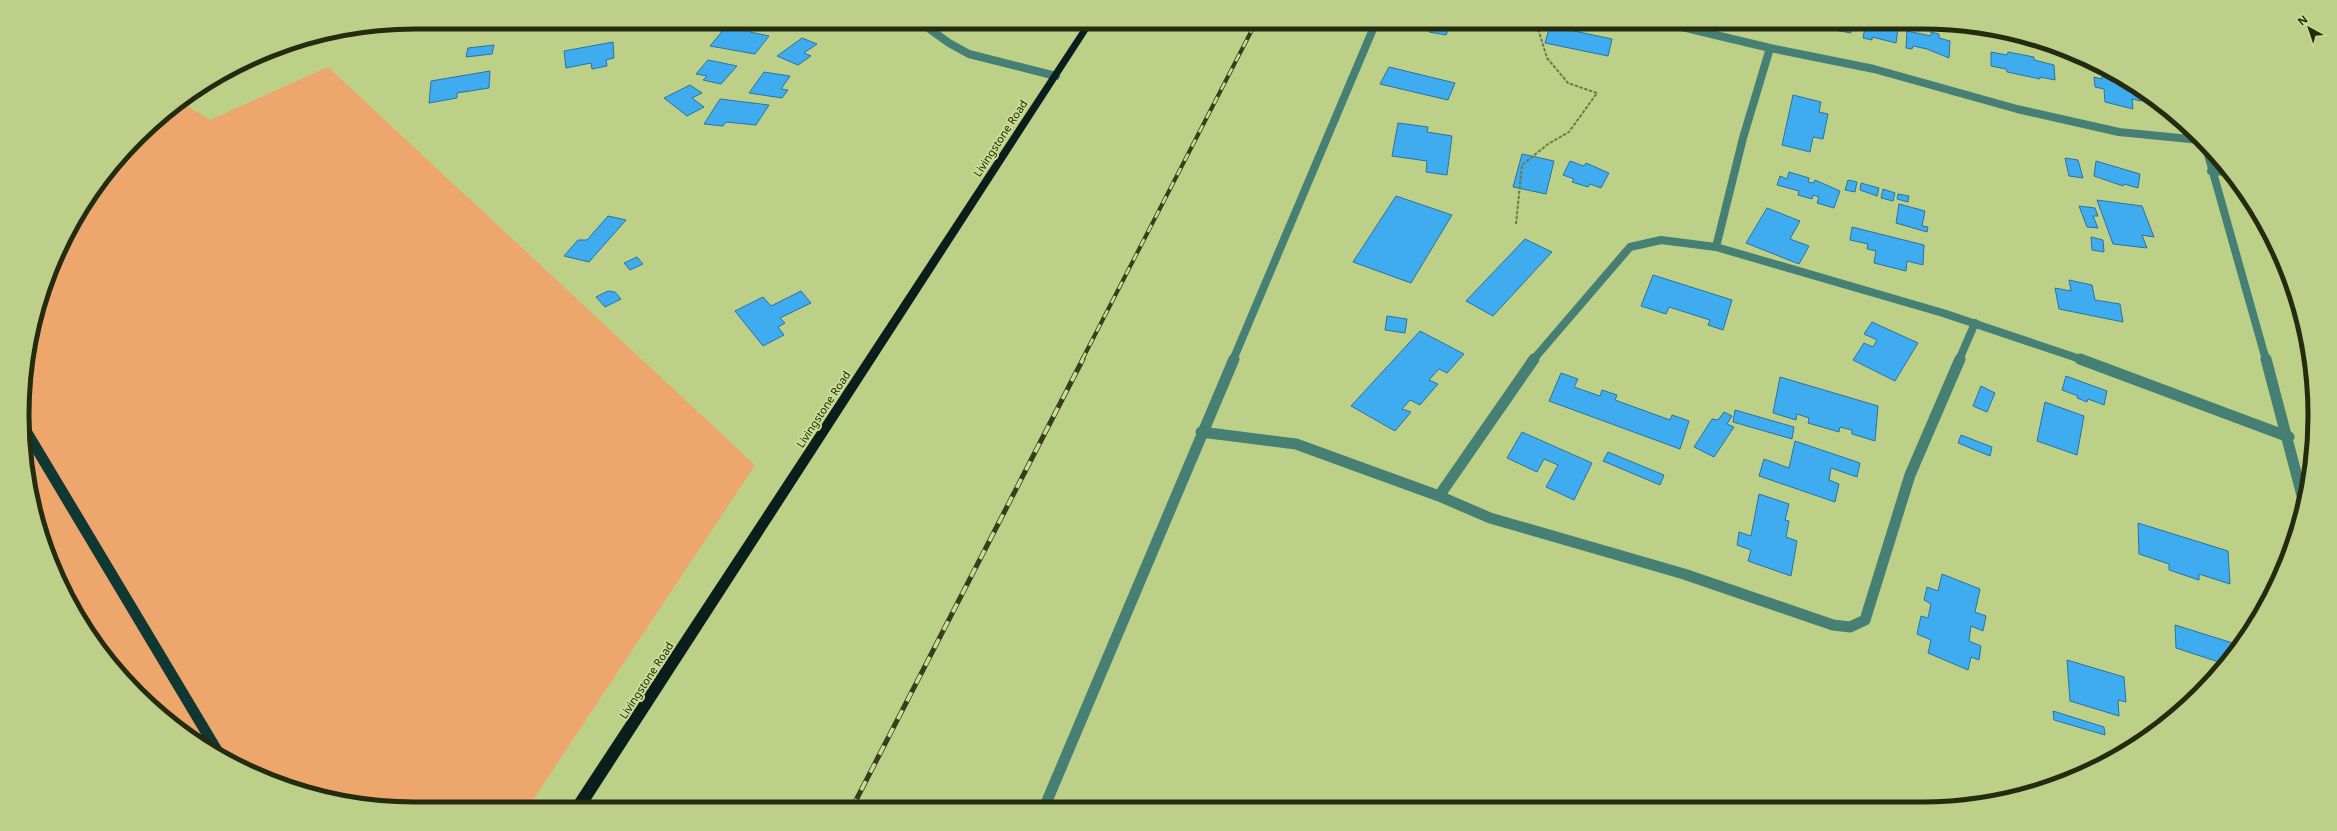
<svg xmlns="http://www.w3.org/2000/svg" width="2337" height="831" viewBox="0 0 2337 831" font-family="'Noto Sans',sans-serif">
  <rect width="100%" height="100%" fill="#bdd088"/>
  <path fill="#eda76d" d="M328,67L755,465L527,809H416L314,796L242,769L197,743L137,694L88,634L62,589L35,517L23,441L25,364L35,313L63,241L103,176L156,120L181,102L210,120Z"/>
  <path fill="#3eacef" stroke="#2e729e" d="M730,22L755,26L750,32L769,36L755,54L710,46Z
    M1434,22H1452L1446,35L1429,32Z
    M1551,22L1566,24L1565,29L1612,39L1608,56L1545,43Z
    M1824,22H1851V33L1823,28Z
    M1866,22H1875V25L1898,29L1896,43L1872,37V40L1863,38Z
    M1907,31L1931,36V32L1939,34V38L1950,41L1949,58L1927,49L1913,46L1912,49L1906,48Z
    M802,38L817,44L804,53L811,56L798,65L777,56Z
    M613,42L614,58L606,60L607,66L592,69L591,63L566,68L564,51Z
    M494,45L492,54L466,57L468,48Z
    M1991,52L2007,55L2008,52L2034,57V60L2054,65L2055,80L2040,77V79L2007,72L2006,69L1991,66Z
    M708,60L737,66L721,84L703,80L707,76L696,74Z
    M1389,67L1455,83L1448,100L1380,84Z
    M2102,70L2110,71L2140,90L2141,101L2132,99L2133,109L2105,102L2104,89L2095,87L2094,77L2102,79Z
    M490,71L489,88L457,93V98L429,103L431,81Z
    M764,72L790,76L781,89L788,90L782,98L749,93Z
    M690,85L702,93L692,98L704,107L687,116L664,98Z
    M1793,95L1821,102L1819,112L1828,114L1823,139L1813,137L1810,152L1782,145Z
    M720,99L769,105L756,125L726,122L723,126L704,124Z
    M1398,123L1428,127L1427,132L1452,136L1447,175L1426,172L1427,161L1392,156Z
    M1522,154L1554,161L1546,194L1513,187Z
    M2065,158L2078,160L2083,178L2069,176Z
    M1570,161L1584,166L1586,163L1609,173L1601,188L1590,184L1588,187L1572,182L1574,179L1563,175Z
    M2096,161L2140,174L2138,188L2124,184L2123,186L2094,176Z
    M1789,172L1809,178L1808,182L1813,183L1815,180L1840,191L1834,208L1817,203L1819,197L1813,195L1812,199L1798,195L1799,191L1777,185L1780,176L1787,179Z
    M1848,180L1857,182L1855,192L1845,190Z
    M1861,183L1879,188L1877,196L1860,190Z
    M1883,189L1895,193L1893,201L1881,198Z
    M1898,194L1909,196L1908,202L1897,199Z
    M1396,196L1452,215L1411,283L1353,262Z
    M2097,200L2142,206L2154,237L2142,235L2147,248L2113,244Z
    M1899,204L1925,211L1922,226L1928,227L1927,232L1896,223Z
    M2079,206L2095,208L2098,216H2093L2098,228L2087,227Z
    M1767,208L1800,221L1790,239L1809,246L1799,264L1746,243Z
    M608,216L626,220L589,262L564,256L578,240H587Z
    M1852,227L1924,245L1923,265L1907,261L1906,271L1874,263L1876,251L1867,249L1868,244L1850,240Z
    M2091,237L2103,240L2104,252L2092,250Z
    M1525,239L1552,252L1493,316L1466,301Z
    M637,257L643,264L630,270L624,263Z
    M1653,275L1732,300L1723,330L1708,325L1710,320L1669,307L1666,314L1641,306Z
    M2069,280L2092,285L2095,300L2120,304L2123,322L2059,309L2055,288L2071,291Z
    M608,291L615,292L621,299L605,307L596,297Z
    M801,291L811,303L780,318L785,323L778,327L784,335L763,346L735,311L763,297L771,306Z
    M1387,316L1407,319L1405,333L1385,330Z
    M1872,322L1918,343L1895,381L1853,360L1864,343L1873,347L1877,340L1864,334Z
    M1420,331L1464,354L1447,373L1439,369L1429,380L1438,384L1420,405L1410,400L1402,409L1411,412L1395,431L1351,406Z
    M1561,373L1578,379L1574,387L1600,396L1602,390L1617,395L1615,400L1670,420L1672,415L1689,421L1680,449L1549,401Z
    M2066,376L2107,391L2104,405L2088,399L2087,402L2077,398L2078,396L2062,390Z
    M1780,377L1878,406L1875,441L1852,434V430L1840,427L1839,432L1808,423L1809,418L1797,414L1796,420L1773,413Z
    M1981,386L1995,393L1987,412L1973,406Z
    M2045,402L2084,416L2077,455L2037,441Z
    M1735,410L1794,427L1792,439L1733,422Z
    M1724,412L1732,416L1727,424L1734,427L1714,457L1694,447L1712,419L1718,420Z
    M1522,432L1592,463L1574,500L1546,487L1558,465L1544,459L1537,472L1507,458Z
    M1961,435L1992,447L1990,456L1958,443Z
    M1795,441L1860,463L1857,477L1831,468L1829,480L1839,484L1835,502L1759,476L1764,459L1789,468Z
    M1608,452L1664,475L1660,485L1603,461Z
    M1759,494L1789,504L1785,520L1789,521L1786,537L1797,541L1791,576L1748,561L1751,550L1737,545L1739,532L1751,536Z
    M2138,523L2228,551L2230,584L2199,574V580L2169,570V564L2139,554Z
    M1942,574L1980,589L1975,612L1986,616L1983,631L1971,626L1969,641L1981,646L1979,660L1971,657L1968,670L1928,653L1931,640L1917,634L1921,616L1928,618L1931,604L1924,600L1927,587L1938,591Z
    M2175,625L2239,645L2225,664L2176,648Z
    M2067,660L2124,677L2126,702L2118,700L2119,716L2070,701Z
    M2053,711L2104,727L2105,735L2054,720Z"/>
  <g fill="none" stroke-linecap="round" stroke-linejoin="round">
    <path stroke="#6e7b49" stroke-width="2" stroke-dasharray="3.5 1.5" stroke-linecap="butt" d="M1516,224L1522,165L1548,144L1569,132L1597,93L1568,83L1547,58L1536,22"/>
    <path stroke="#467f74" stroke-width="8" d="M920,22L949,43L969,54L1056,76
      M1661,22L1770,48L1874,69L2017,109L2119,132L2200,140
      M2013,34L2028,37
      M1770,48L1743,138L1716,247L1943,313L2083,360
      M2205,144L2266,360
      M2211,171L2229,172
      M1233,360L1376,22
      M1533,360L1630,247L1661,240L1716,247
      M1959,360L1975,323"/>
    <path stroke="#467f74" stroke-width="11" d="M2080,359L2289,437
      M2266,359L2304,503
      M1201,432L1296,444L1439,496L1490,518L1684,574L1833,625L1850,627L1865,620L1910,475L1960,359
      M1439,496L1534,359
      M1044,808L1234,359"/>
    <path stroke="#0e3831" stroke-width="11" d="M23,426L221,757"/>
    <path fill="#0a1f1b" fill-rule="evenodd" d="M1086,22H1094L585,809H569Z"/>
    <g stroke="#363f1c" stroke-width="4">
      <path id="rail-far1" d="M1082,360L1256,22"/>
    </g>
    <g stroke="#363f1c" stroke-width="5">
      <path id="rail" d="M852,808L1083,359"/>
    </g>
    <use href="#rail-far1" stroke="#cadd94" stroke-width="2.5" stroke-dasharray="8" stroke-linecap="butt"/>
    <use href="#rail" stroke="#cadd94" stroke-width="3.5" stroke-dasharray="10" stroke-linecap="butt"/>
  </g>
  <g text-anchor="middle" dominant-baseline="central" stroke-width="4" stroke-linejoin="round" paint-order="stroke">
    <g font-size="11" fill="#242b0e" stroke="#cadd94">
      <text transform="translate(1000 138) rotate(-57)">Livingstone Road</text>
      <text transform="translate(823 409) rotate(-57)">Livingstone Road</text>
      <text transform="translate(646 680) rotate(-57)">Livingstone Road</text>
    </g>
  </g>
  <path d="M0 0H2337V831H0ZM415 29H1922A386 386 0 0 1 2308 415V416A386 386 0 0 1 1922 802H415A386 386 0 0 1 29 416V415A386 386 0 0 1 415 29Z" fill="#bdcf89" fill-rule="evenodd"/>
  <path fill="none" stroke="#242b0e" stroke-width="5" d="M415 29H1922A386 386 0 0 1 2308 415V416A386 386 0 0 1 1922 802H415A386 386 0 0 1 29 416V415A386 386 0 0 1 415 29Z"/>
  <g transform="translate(2309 28) rotate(320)" stroke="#cadd94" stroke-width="3" paint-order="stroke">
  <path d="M0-3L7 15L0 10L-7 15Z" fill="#242b0e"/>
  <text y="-6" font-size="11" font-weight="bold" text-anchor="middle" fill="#242b0e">N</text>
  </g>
</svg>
